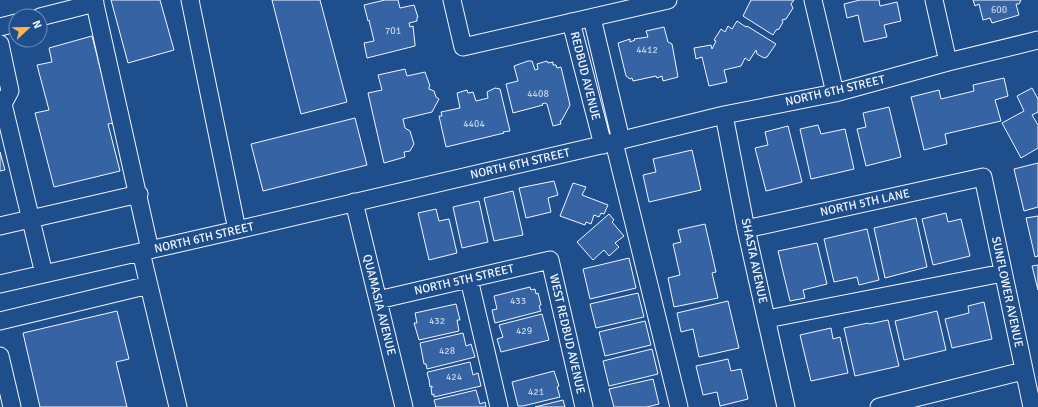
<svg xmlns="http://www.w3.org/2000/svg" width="1038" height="407" viewBox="0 0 1038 407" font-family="Signika,sans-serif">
  <rect width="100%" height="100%" fill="#1f4e8c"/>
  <path fill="#3563a3" stroke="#f2f6ff" d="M111,0H160L174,50L128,63Z
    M272,0H320L347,102L301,114Z
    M385,0H398L400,8L414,5L418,17H417V21L409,23L410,27L413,26L415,44V46L367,58L364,43L374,41L369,20L368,21L364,5Z
    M751,0H794L791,4L793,8L786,19L782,20L783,22L779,29L776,30L773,35L743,16Z
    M860,0H879L880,6L897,2L901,21L884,25L887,37L864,42L858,15L847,18L844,4Z
    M973,0H1021L1019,4H1016L1019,15L992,23L990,18L983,20L979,4L975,6Z
    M737,21L746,27L747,26L776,44L767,57L764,58L757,54L756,50L749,61L745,58L741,66L724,70L727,82L709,86L702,57L696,59L694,48L711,45L712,49L716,41L714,40L721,29L725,32L728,26L732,29Z
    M664,27L668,42L672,44L678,77L663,81L662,76L657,78L656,76L633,81L632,78L630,79L626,76L618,43L630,39V42L635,40L634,39L648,37L646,31Z
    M92,36L114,123L108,124L120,171L54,187L35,113L49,110L37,65L52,62L49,48Z
    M528,61H532L535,70L538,69L537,64L547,61L548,63L553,62V65H556L557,68L561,67L570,105L562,120L560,121L561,124L553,126L547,104L545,103L542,104L543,105L513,113L506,84L518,81L514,66Z
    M405,69L407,76L425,72L430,86L429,87V89L434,91L436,97L439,99L432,112L403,119L405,128L410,131L414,144L410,151L404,152L405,157L384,163L368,93L382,90L378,75Z
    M1004,78L1008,96L995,100L1001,121L945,134L947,144L924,150L911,97L939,90L941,99L974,91L973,85Z
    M495,88L500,89L510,131L503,132L504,133L446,147L439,116H442L441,112L460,108L457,93L467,90L468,93L473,92L476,101L488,98L487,92Z
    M1032,88L1038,99V112L1032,115L1038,125V148L1021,158L1002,123L1024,111L1017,96Z
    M889,107L901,157L866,166L857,129L866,127L863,113Z
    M355,118L367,165L263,191L251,144Z
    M818,125L821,134L845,129L854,169L811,179L800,129Z
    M788,126L802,182L766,191L755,148L768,145L765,132Z
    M692,150L701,190L649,202L643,175L656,172L653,159Z
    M0,152L5,170L0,171Z
    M1038,163V207L1024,211L1014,169Z
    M554,181L558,195L548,198L551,212L526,218L519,188Z
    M573,183L586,187L582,195L608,205L604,214L601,213L599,217L594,215L591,224L586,222L585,225L560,216Z
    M513,191L523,235L494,241L484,198Z
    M479,201L488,242L462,248L453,207Z
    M436,209L439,221L449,219L457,253L429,260L418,213Z
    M946,213L948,222L961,219L970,256L933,265L922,219Z
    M609,214L614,220L612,222L624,236L615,243L619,247L609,256L604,250L593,260L577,242Z
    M1038,216V256L1035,257L1026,218Z
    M916,218L927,267L885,278L874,228Z
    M705,224L716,272L712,273L718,298L674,307L668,278L680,275L673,244L681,242L678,230Z
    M867,229L879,280L859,285L857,277L834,282L824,239Z
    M817,243L827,284L803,290L805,298L790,301L778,251Z
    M629,258L636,288L590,299L583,269Z
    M1038,265V290L1032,266Z
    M530,287L531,290L535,289L536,294L538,293L541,305L539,306L541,311L495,323L492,310L497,309L494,296Z
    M638,293L644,317L596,328L590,304Z
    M728,301L739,348L699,357L693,329L681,332L677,313Z
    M984,302L992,339L952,348L945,319L969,313L968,306Z
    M456,304L460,320H457L459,331L419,340L414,323H417L415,313Z
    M117,311L129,359L116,362L127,407H40L23,333Z
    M937,311L946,350L904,360L895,321Z
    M542,314L549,340L501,352L497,339L503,337L499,325Z
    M888,320L899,366L855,376L844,328L868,323L869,324Z
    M645,321L651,345L605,356L599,332Z
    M831,328L833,339L840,337L848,373L811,381L800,335Z
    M463,333L466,346L471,344L475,357L427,369L426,364H424L420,343Z
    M652,349L658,374L609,386L603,361Z
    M728,359L731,371L741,369L748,399L720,406L717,392L703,395L696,366Z
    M470,362L473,375L478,373L481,386L434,397V394L432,395L431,388H432V386L430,387L429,381H430L429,380L427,373L428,372Z
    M554,371L559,386L557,387L560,397L523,406H518L512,382Z
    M653,379L659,404L647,407H614L609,389Z
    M476,390L480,404L485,402L486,407H435H436L434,400Z
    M563,400L565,407H535Z"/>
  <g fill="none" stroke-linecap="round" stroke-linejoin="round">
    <g stroke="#f2f6ff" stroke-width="19">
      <path id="minor" d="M94,0L150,250
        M190,0L237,230
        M452,0L463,47L668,0
        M813,0L835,93
        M934,0L948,62
        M40,17L95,3
        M592,18L621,140
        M571,22L603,145
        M0,27L16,23
        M0,44L10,91L3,104L44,274
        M724,115L746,229L786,407
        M614,142L679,407
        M354,202L404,407
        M0,226L139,194
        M746,229L983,177L1032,407
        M141,252L178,407
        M469,279L499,407
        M0,284L237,230L614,142L724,115L835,93L948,62L1038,40
        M378,300L550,260L584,407
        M767,319L1003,273
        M0,321L149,285
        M0,356L12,407
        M879,407L1023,371"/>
    </g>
    <use href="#minor" stroke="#1f4e8c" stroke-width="17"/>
  </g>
  <g text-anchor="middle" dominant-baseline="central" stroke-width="3" stroke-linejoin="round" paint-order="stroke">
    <g font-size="10" fill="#c3d1e8">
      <text x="999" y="10">600</text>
      <text x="393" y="31">701</text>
      <text x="647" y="50">4412</text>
      <text x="538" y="94">4408</text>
      <text x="474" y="124">4404</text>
      <text x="518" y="301">433</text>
      <text x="437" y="321">432</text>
      <text x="524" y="331">429</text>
      <text x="447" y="351">428</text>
      <text x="454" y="377">424</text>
      <text x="536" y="392">421</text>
    </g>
    <g font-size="12" fill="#f2f6ff" stroke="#1f4e8c">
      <text transform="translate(585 76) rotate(76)">REDBUD AVENUE</text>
      <text transform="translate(835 91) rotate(-13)">NORTH 6TH STREET</text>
      <text transform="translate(520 164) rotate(-13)">NORTH 6TH STREET</text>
      <text transform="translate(865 203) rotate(-12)">NORTH 5TH LANE</text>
      <text transform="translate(204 238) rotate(-13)">NORTH 6TH STREET</text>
      <text transform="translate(754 261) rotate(78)">SHASTA AVENUE</text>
      <text transform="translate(464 280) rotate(-13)">NORTH 5TH STREET</text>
      <text transform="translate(1007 292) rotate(78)">SUNFLOWER AVENUE</text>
      <text transform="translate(379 305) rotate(76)">QUAMASIA AVENUE</text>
      <text transform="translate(567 334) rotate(77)">WEST REDBUD AVENUE</text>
    </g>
  </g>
  <g transform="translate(28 28) rotate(68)"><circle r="19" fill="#1f4e8c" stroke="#7391ba"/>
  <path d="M0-3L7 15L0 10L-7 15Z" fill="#ffb74d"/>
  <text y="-6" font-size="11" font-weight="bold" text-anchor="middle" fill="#f2f6ff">N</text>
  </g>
</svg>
